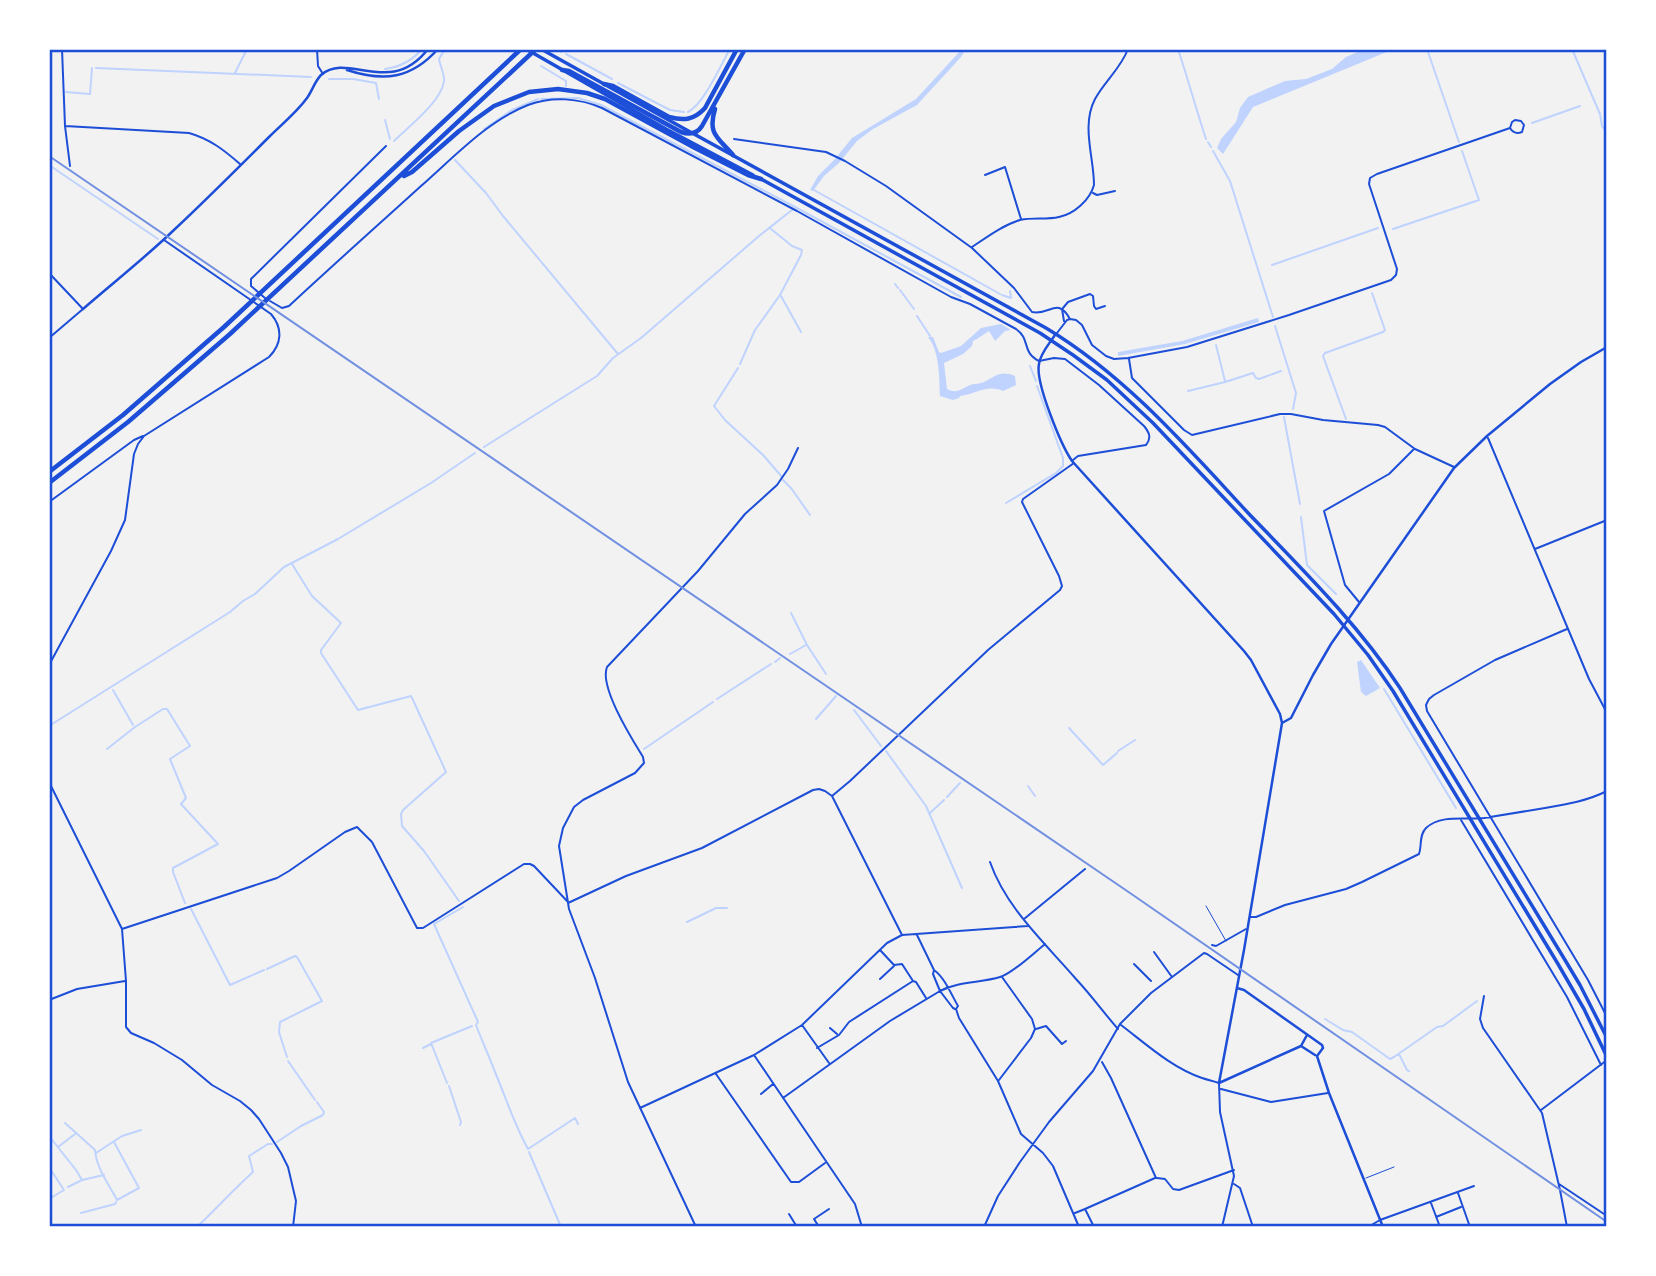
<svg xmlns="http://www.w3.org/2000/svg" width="1656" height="1276" viewBox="0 0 1656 1276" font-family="Cabin,sans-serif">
  <rect width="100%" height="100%" fill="#f2f2f2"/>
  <path fill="#bfd3fe" d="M962,49H966L961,57L917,105L873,129L857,141L839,163L824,176L813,191L810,190L818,176L834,160L852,138L916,99Z
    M1365,49H1394L1253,107L1223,154L1217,148L1221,139L1236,122L1240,108L1248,97L1285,81L1306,79L1332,69L1346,57Z
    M1258,318L1259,322L1185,344L1118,356V352L1182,341Z
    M1001,324L1011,330L1005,331L995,341L989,331L977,339L973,341L972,346L963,354L944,363L947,389C958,395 963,387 973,384C975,384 983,383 984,382C996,376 1000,370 1015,376L1016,385L1003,391C987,384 976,394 960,396L959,398L953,400L940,396C939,378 940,352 928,337H933L939,352L941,353L961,346L981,328Z
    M1361,660L1380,688L1366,696L1361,692L1357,662Z"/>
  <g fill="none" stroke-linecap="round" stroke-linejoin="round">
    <path stroke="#bfd3fe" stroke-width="2" d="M561,49L560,50L561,52
      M1178,49C1188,79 1196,109 1206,139
      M1427,49L1459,142
      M1572,49L1600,114L1602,126L1607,133
      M566,54L612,79
      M541,66L566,81V86
      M96,68L311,77
      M385,69C400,67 412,61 422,49
      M235,73L247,49
      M329,79H353L376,83L379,99
      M618,83L670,110L684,112
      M66,92L90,94L92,68
      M541,99L578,98L601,105L795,207L961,297
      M688,112C704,104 720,66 730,49
      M385,120L390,139
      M1532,123L1580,106
      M484,129L512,110L538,99
      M394,141C408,127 442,101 444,81C445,75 440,66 439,59L445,49
      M1208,142L1211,147
      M1213,151L1230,181L1273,317
      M455,160L486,193L503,216L618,354
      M49,165L158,239
      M814,190L1000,294
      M1393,229L1479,200L1462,151
      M1272,265L1378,228
      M895,284L898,288
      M900,290L914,309
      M1002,295L1011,298L1010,291
      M781,296L801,332
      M917,316L930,336
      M1275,326L1296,393L1293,409
      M1216,345L1225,381
      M740,364L755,330L780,295L801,255L802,250L792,246L771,229
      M1030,366L1036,381
      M738,368L714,406L725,420L763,455L782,477
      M1188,391L1225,382L1253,373L1256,378L1259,379L1281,371
      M1284,417L1300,504
      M1346,419L1323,356L1325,353L1383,332L1385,330L1372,293
      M484,447L597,376L613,358L641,338L759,236L792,210
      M783,480L791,488L810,515
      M1006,503L1056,473L1063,466V458L1037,386
      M1301,517L1307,565L1336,594
      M292,564L312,596L341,623L321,650V653L358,710L411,696L413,700L446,772L403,810L401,814L402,826L424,851L459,901
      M791,613L807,645L826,674
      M790,654L806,645
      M775,662L780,658
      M1384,689L1456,808
      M113,690L133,725
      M717,699L771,664
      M854,710L881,746
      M816,719L836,696
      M49,726L230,612L243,601L255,594L284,567L338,539L431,483L475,453
      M1069,728L1103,765L1117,753
      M107,749L135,727L163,709H167L190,746L170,759L186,798L181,804L218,844L173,868V872L185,903
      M644,749L713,702
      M886,751L926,806L962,888
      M1118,751L1135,740
      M1028,786L1035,796
      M947,797L960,783
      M930,813L944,800
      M463,907L434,924L478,1022L476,1025C482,1041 489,1056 495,1072C506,1098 514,1124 528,1149L575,1118L578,1124
      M191,909L230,985L264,970
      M687,922L716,908H727
      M267,969L295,956L297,957L322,1001L280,1022L279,1032L287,1057
      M1325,1019L1343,1030L1352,1032L1390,1059L1394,1057L1437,1027L1443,1026L1477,1001
      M423,1048L431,1044
      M1399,1054L1407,1070L1409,1071
      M288,1061L315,1100
      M447,1083L431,1043L472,1026
      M449,1086L461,1122L460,1125
      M65,1123L95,1150C96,1167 109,1185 117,1200L139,1188L114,1142
      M49,1136L76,1170L82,1180
      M277,1142L301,1126L323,1115L324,1112L317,1102
      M58,1147L75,1134
      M529,1152L561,1227
      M96,1153L122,1136L141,1130
      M49,1167L64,1190L49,1199
      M68,1187L82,1180L104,1175
      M49,1204V1205
      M81,1213L115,1204L116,1202
      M197,1227C216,1209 233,1190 253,1172L249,1156L268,1144H272"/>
    <path stroke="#1d4ed8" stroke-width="1" d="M1206,906L1226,941
      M1366,1178L1394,1167"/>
    <path stroke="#1d4ed8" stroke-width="2" d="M62,49L65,126L70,166
      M317,49L318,66L323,74
      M65,126L189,133C210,139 224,150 240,164
      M734,139L826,152L845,161L886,186L972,248L1014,288L1032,312C1050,316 1057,296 1070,319
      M985,175L1005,167L1021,219
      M1093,193L1097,195L1115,191
      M972,247C987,237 1003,225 1020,220C1033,217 1046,220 1059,217C1074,214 1090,200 1094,185C1094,157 1081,126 1095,99C1105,81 1121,68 1128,49
      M49,273L83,309L49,338
      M265,298L251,286V279L386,146
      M270,301L282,308L289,306C333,265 377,226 421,186C454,157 487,121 528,105C552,96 579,98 602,108L797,211L951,297L970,304L1016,329C1031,339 1021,352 1039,361L1054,358L1065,359L1099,385L1144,426C1149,432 1152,438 1146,445L1078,456L1073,460
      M1063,308L1068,302L1090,294L1093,296L1094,306L1096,309L1105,306
      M1062,309L1064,321
      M1057,333L1067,320L1070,319L1076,320L1082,325L1092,345L1106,356L1114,359L1128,358L1187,347L1289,315L1391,280L1396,275L1397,269L1369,184L1370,178L1377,174L1510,128L1512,122L1515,120L1521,121L1524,125L1522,132C1517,134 1513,133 1510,128
      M1129,359L1132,378L1184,430L1192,435L1280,414H1291L1323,420L1378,425L1385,427L1415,449L1454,467
      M1488,438L1589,679L1607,713
      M49,502L134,440L143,436
      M1535,549L1607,520
      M1359,602L1345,585L1324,511L1389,474L1414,449
      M1567,629L1495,660L1434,695L1429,699L1426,705L1427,711L1588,980L1607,1017
      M49,665L111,551L125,520L134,454L138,444L144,436L269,357C282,344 283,328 271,314L164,240
      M49,782L122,929L126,981V1027L131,1033L154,1043L182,1060L212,1085L240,1101L251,1110L259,1119L281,1153L288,1167L296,1201L293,1227
      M832,796L850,781L988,650L1060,590L1062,586L1059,576L1022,502L1023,499L1074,463
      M1461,820L1567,997L1601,1065
      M990,862C1006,908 1045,943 1076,979C1091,995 1104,1013 1118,1029
      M568,903L626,876L702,848L813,790L819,789L825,791L832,796L902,935
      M1250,917H1256L1285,905L1346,889L1362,882L1419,854C1422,845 1419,835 1426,828C1441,814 1466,820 1484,818C1502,815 1520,812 1539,809C1562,805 1585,802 1607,791
      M1024,919L1085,869
      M122,929L277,878L289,871L345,832L357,827L372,842L417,928H423L524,864H530L534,866L568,902
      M917,935L934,970C945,978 951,994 958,1006L956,1009L959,1018L998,1081L1021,1134L1043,1153L1053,1166L1079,1227
      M1212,945L1216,946L1246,929
      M880,950L894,965L902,964L913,981L916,982L926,998
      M1154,952L1172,977
      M1134,964L1151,981
      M934,970L933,974L940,991L953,1008L955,1009
      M880,979L894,966
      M1484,996L1480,1019L1483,1028L1542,1113L1560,1190L1567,1227
      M49,1000L77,989L125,981
      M802,1025L829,1063
      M1121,1025C1146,1044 1172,1068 1202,1078C1208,1080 1213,1081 1219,1083L1220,1112L1234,1176L1222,1227
      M830,1028L837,1034
      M1036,1029L1046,1026L1062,1044L1066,1041
      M817,1048L839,1035L849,1022L913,981
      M754,1055L855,1204L862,1227
      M1102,1062L1111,1078L1156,1178
      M716,1074L791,1182H799L825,1163
      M999,1080L1031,1038L1035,1029L1032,1019L1002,977
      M1221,1089L1271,1102L1328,1093
      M761,1094L773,1084
      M783,1098L890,1021L940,991C959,981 981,983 1000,977C1012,974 1034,953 1045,944
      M640,1108L754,1055L802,1025L887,943L902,935L1028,926
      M1541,1110L1607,1060
      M1157,1178L1165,1179L1173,1189L1179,1190L1234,1170
      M1234,1184L1240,1188L1253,1227
      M1559,1184L1607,1216
      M1458,1193L1470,1227
      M1431,1203L1440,1227
      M1085,1209L1155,1178
      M1075,1213L1085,1209L1094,1227
      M789,1214L797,1227
      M1436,1217L1461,1207
      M696,1227L628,1082L595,978L569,909L559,846L563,828L574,807L583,800L635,773L644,763L643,757C632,739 599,687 607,667L698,571L745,514L777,485L788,469L798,448
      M819,1227L814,1219L829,1209
      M984,1227L998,1196L1020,1162L1049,1122L1093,1071L1120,1024L1151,993L1204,953L1207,954L1238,975
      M1368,1227L1380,1220L1474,1186"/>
    <path stroke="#1d4ed8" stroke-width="2.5" d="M347,70C384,82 411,79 438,49
      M83,309C114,282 146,257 175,229C207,199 239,167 270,136C282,124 297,112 307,98C312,91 315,81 321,75C348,51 390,98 428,49
      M1055,335C1049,344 1040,354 1039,364C1035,382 1061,445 1072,461L1244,651L1251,660L1280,714L1282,723L1244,950L1219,1083
      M1282,723L1291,718L1313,675L1331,644L1454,468L1487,436L1550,384L1581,362L1607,347
      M1237,988L1244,990L1322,1045L1323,1048L1317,1056
      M1301,1046L1315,1055
      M1301,1046L1307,1035
      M1317,1056L1329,1093L1383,1227
      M1219,1083L1301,1046"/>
    <path stroke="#1d4ed8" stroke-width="3.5" d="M526,49L666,129L753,175
      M541,49L692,133"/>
    <path stroke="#1d4ed8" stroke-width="3.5" d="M694,134L1046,328C1126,376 1187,447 1250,515C1303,570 1358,624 1400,688L1565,960L1580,985L1607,1038
      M761,179L1040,333L1073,355L1107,380L1153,423L1334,614L1368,655L1393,691L1558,964L1584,1009L1607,1057"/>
    <path stroke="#1d4ed8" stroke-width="4.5" d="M562,70L569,71L681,132C690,135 697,134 702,126L745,49
      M604,84L613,86L669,117C684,121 694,120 705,108L737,49
      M715,109C707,135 719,138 733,155
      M404,176L412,172L459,131L494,106L529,92L558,89L587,93L605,99L695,148L748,175L761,179
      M49,472L123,415L224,327L521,49
      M49,483L128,422L230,334L536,49"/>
    <path stroke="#7290e2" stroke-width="2" d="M49,156L1130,893L1607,1222"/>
  </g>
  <rect width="1656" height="1276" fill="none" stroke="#ffffff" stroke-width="102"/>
  <rect x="51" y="51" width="1554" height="1174" fill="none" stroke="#1d4ed8" stroke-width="2.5"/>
</svg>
